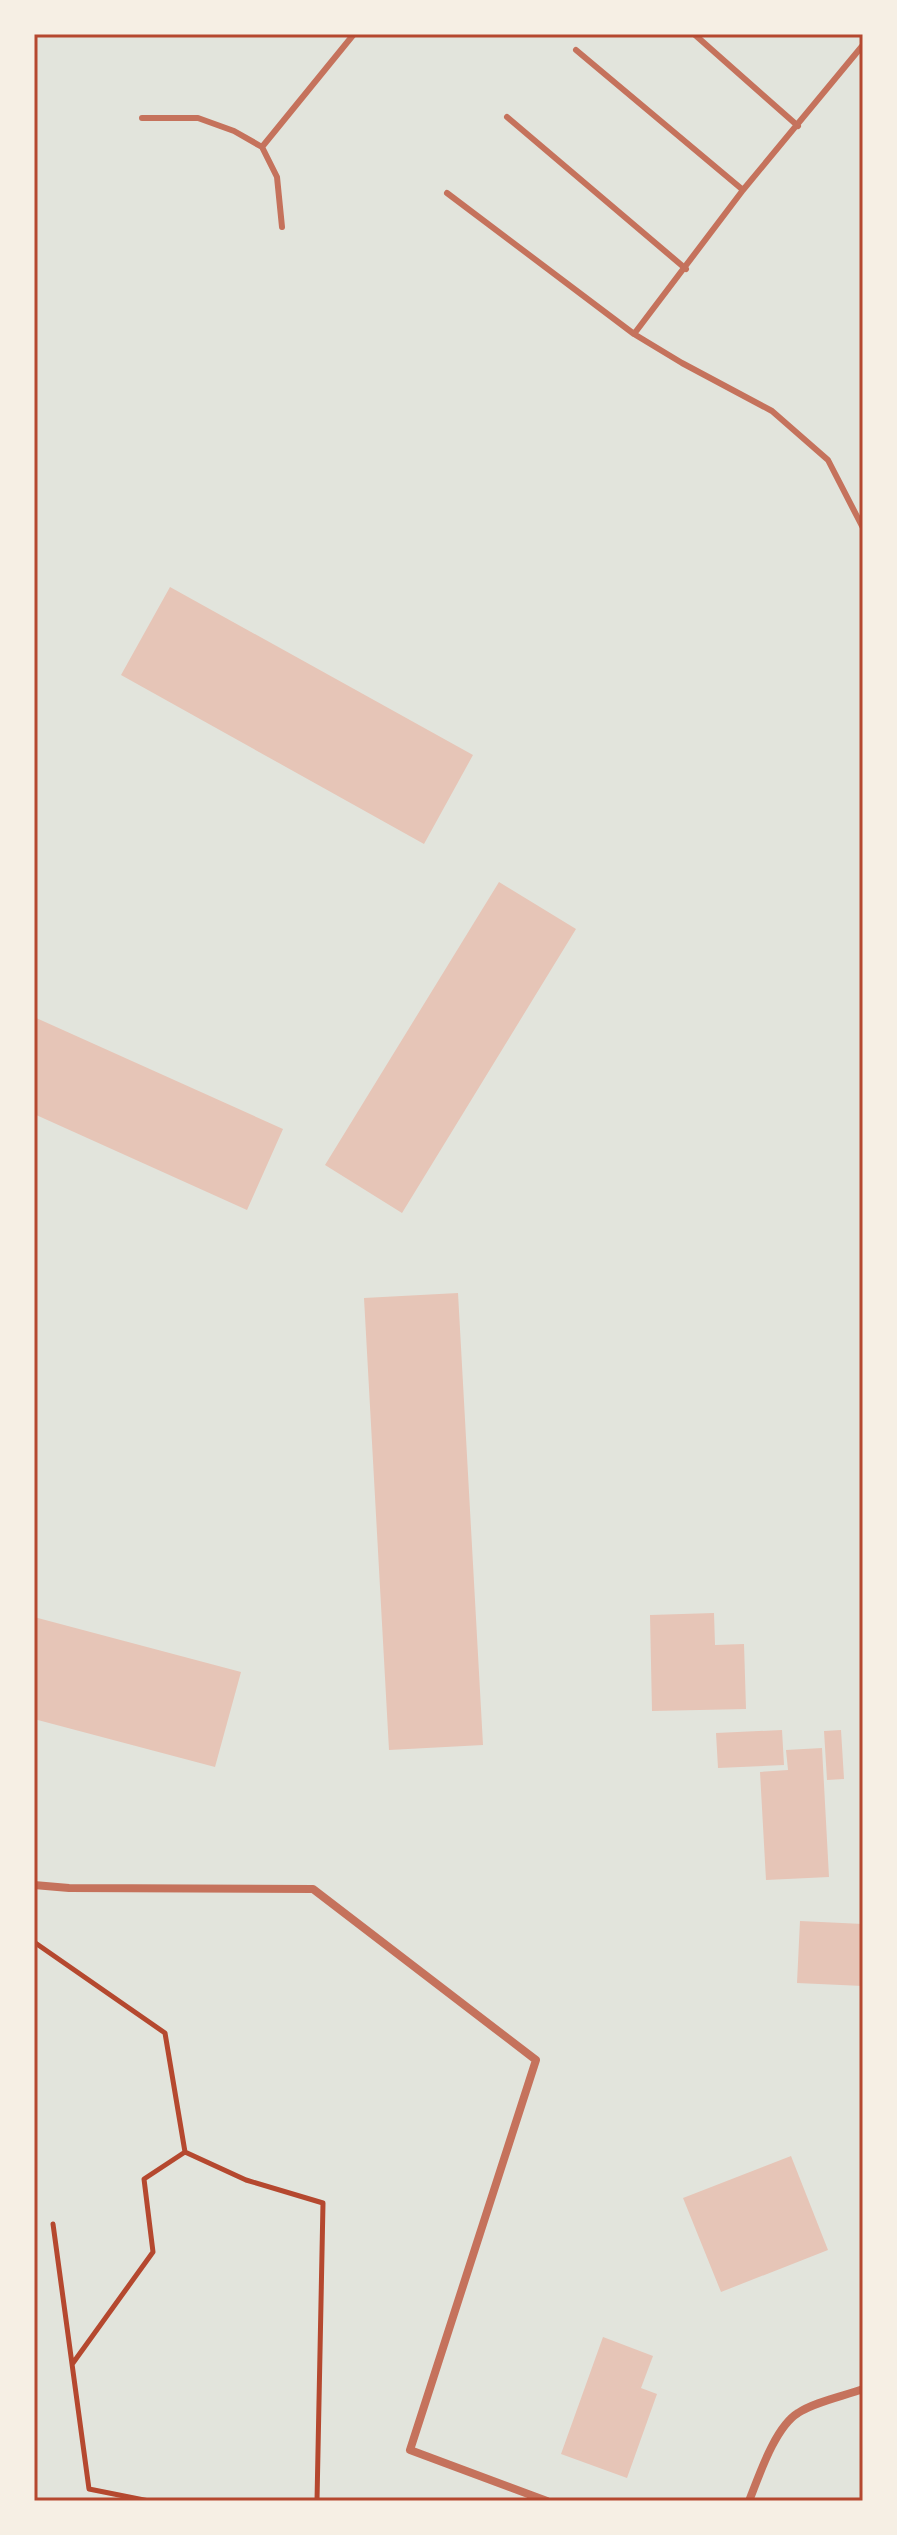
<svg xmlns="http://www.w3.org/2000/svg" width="897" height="2535" viewBox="0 0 897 2535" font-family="'PT Serif',serif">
  <rect width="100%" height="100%" fill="#f6efe4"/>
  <path fill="#e2e4dc" d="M34,34H863V2501H34Z"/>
  <path fill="#e6c5b7" d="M170,587L473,755L424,844L121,675Z
    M499,882L576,929L402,1213L325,1165Z
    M34,1017L283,1129L247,1210L34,1114Z
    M458,1293L483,1745L389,1750L364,1298Z
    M714,1613L715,1645L744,1644L746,1709L652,1711L650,1615Z
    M34,1617L241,1672L215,1767L34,1719Z
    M782,1730L784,1765L718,1768L716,1733Z
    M841,1730L844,1779L827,1780L824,1731Z
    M822,1748L829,1877L766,1880L760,1772L788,1770L786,1750Z
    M800,1921L863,1924V1986L797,1983Z
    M791,2156L828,2250L721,2292L683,2198Z
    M603,2337L653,2356L641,2388L657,2394L627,2478L561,2454Z"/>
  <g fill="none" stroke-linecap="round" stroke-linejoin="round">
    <path stroke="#b5482f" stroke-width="5" d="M34,1942L165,2033L185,2152L246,2180L323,2203L317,2501
      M53,2224L89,2489L149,2501
      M73,2363L153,2252L144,2179L185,2152"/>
    <path stroke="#c5725c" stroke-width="6" d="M694,34L798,126
      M576,50L743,190
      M507,117L686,269
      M142,118H198L234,131L262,147L277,177L282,227
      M262,147L354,34
      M447,193L634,334L682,363L772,411L828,460L863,528
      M634,334L743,190L863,45"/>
    <path stroke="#c5725c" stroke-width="8" d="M34,1885L69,1888L313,1889L536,2060L410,2450L547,2501
      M749,2501C759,2476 775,2427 798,2413C814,2402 844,2396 863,2389"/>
  </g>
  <rect width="897" height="2535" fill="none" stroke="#f6efe4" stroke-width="72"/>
  <rect x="36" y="36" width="825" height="2463" fill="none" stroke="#b5482f" stroke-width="3"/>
</svg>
